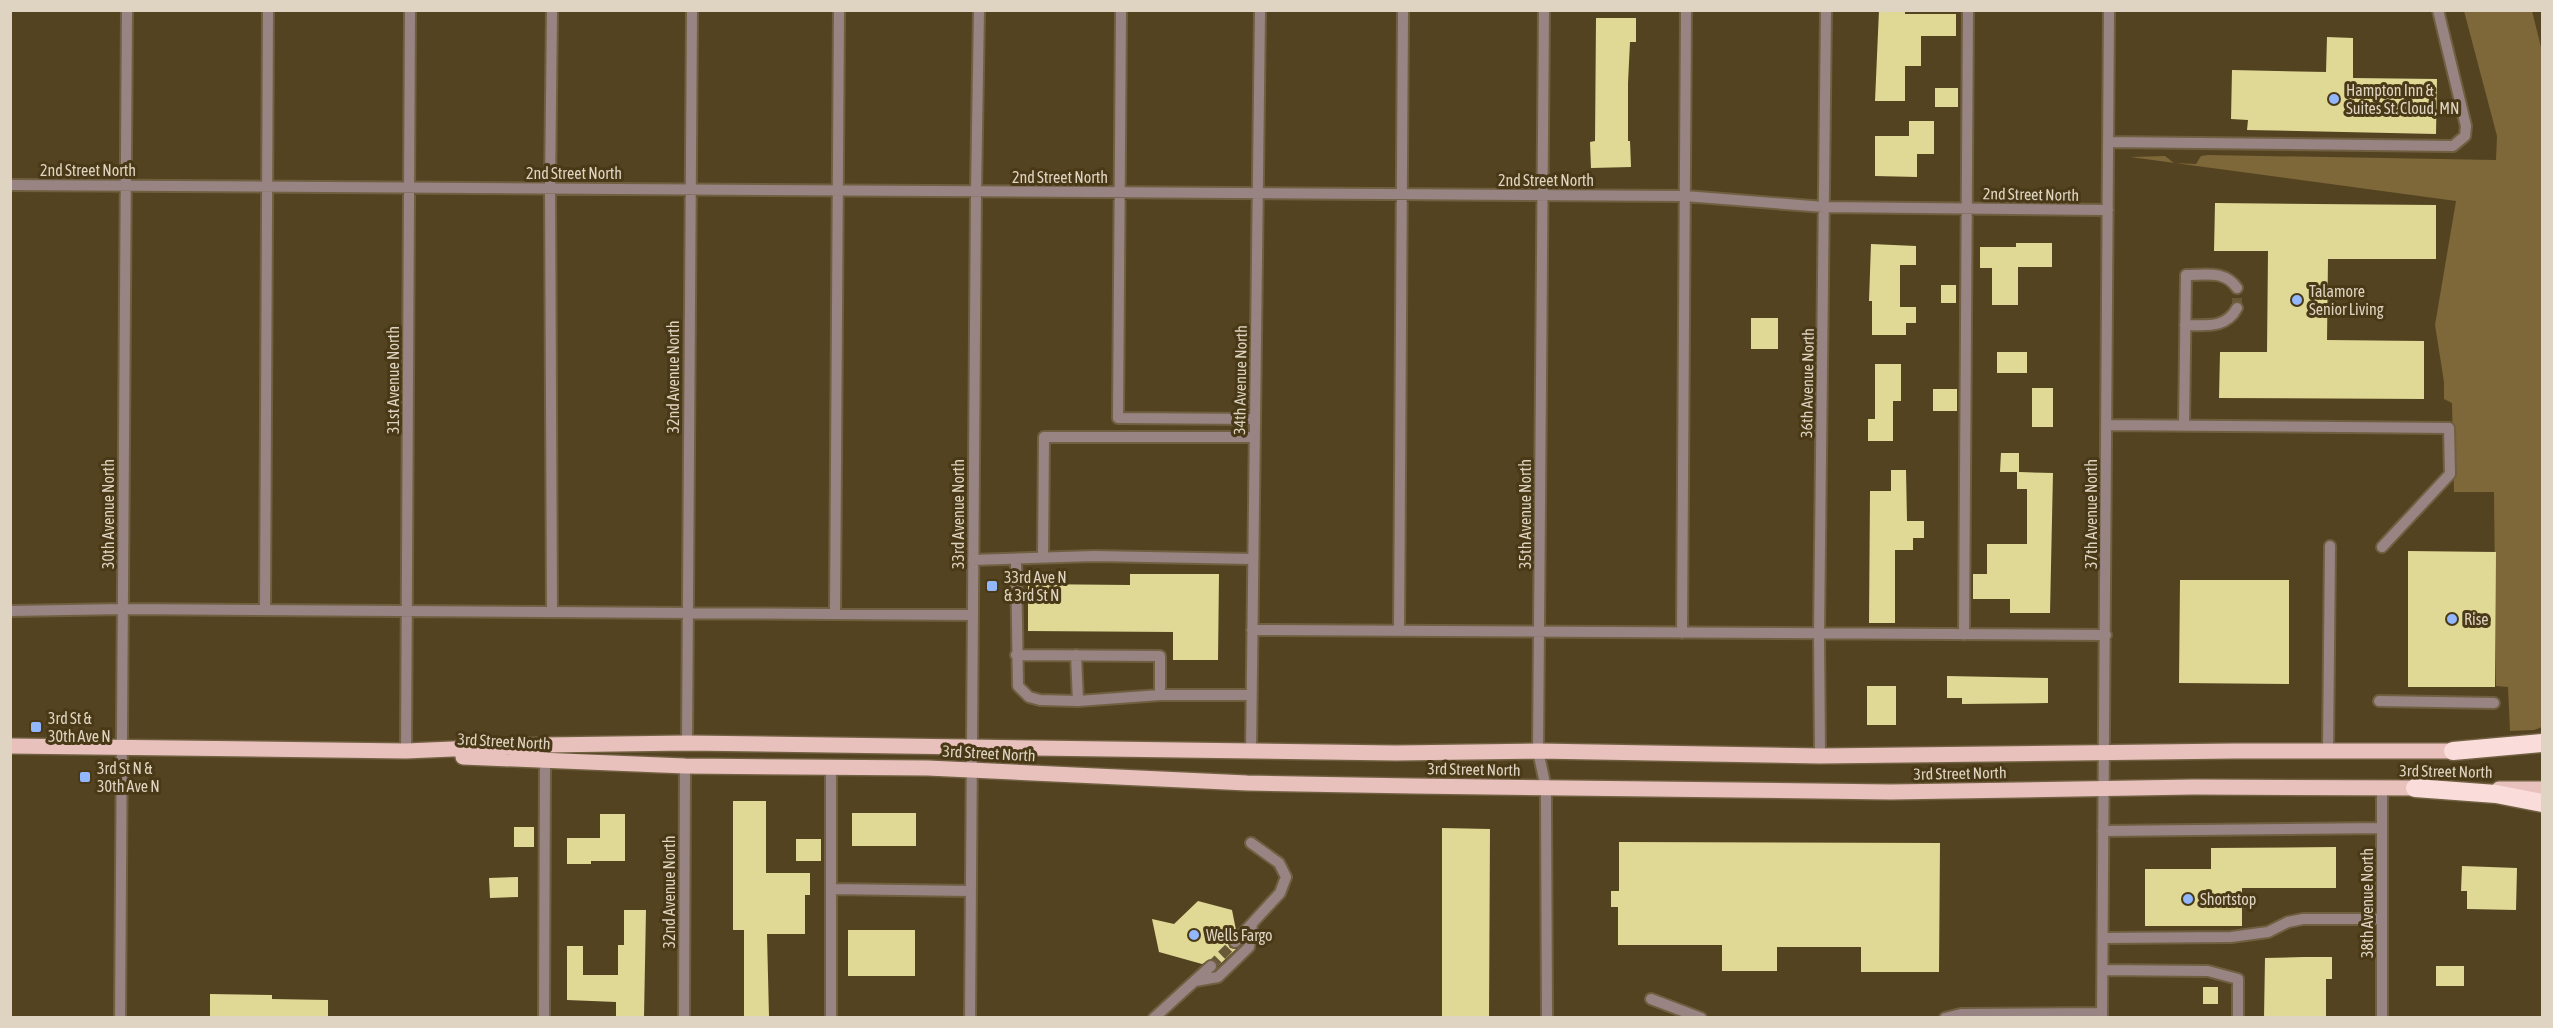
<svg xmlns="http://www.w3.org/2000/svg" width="2553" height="1028" viewBox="0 0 2553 1028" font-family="'Asap Condensed',sans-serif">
  <rect width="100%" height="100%" fill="#544321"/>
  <path fill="#7e6739" d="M2464,11H2532L2542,51V727L2534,730L2510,731L2508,687L2496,686L2494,492H2454L2452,403L2444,399V382L2435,325L2456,201L2130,157L2165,156L2174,163L2196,164L2201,156L2208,155L2496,160L2497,136Z"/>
  <path fill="#dfd995" d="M1879,10H1905V14H1956V36H1921V66H1905V101H1875Z
    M1596,18H1636V42H1630L1628,83V141H1630L1631,167L1591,168L1590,142L1595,141Z
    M2327,37L2353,38V78L2437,79L2436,134L2247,130L2248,120L2231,119L2232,70L2326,72Z
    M1935,88H1958V107H1935Z
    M1909,121H1934V154H1917V177L1875,176V136H1909Z
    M2215,203L2436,205V259H2328L2327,340L2424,341V399L2219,398L2220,352H2267L2268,251H2214Z
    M2016,243H2052V267H2018V305H1992V268H1980V247H2016Z
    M1871,244L1916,246V265H1900V307H1916V323H1906V335H1872V301H1869Z
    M1941,285H1956V303H1941Z
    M1751,318H1778V349H1751Z
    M1997,352H2027V373H1997Z
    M1875,364H1901V401H1893V441H1868V419H1875Z
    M2032,388H2053V427H2032Z
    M1933,389H1957V411H1933Z
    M2001,453H2019V472L2053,473L2050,613H2010V599H1973V574H1987V544H2027V489H2017V472H2000Z
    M1891,470H1906L1907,521H1924V538H1913V550H1895V623H1869L1870,491H1891Z
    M2408,551L2496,552L2495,687H2408Z
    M1130,574H1219L1218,660H1173V632L1028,631V584L1130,585Z
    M2180,580H2289V684L2179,683Z
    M1947,676L2048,678V703L1962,704V698H1947Z
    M1867,686H1896V725H1867Z
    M733,801H766V873H810V895H805V934H767L769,1017H744V930H733Z
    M852,813H916V846H852Z
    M600,814H625V861H591V864H567V838H600Z
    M514,827H534V847H514Z
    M1442,828L1490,829L1489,1017H1442Z
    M796,839H821V861H796Z
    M1619,842L1940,843L1939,972H1861V947H1777V971H1722V945H1618V907H1611V891H1619Z
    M2336,847V888H2242V926H2145V869H2211V848Z
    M2462,866L2517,868L2516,910L2467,909V891H2461Z
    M518,877V897L490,898L489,878Z
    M1198,901L1232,910L1236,930L1229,937L1228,944L1230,948L1236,949L1218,966L1213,959L1202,964L1159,952L1152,919L1174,924Z
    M624,910H646L644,1017H616V1002L567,1000V946H583V975H618V945H624Z
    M848,930H915V976H848Z
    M2303,957H2332V979H2326V1017H2264L2265,958Z
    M2436,966H2464V986H2436Z
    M2203,987H2218V1004H2203Z
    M210,994L272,995V999L328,1000V1017H210Z"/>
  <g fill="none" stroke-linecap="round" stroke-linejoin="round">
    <path stroke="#695939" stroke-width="10" stroke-dasharray="10 5" stroke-linecap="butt" d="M2237,308V288
      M1211,966L1235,942"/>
    <g stroke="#706041" stroke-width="14">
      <path id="minor" d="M552,10L550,188L552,612
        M1121,10L1118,418L1255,419
        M1544,10L1538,751L1546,788V807L1547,1018
        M2108,142L2453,146L2465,136L2466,126L2438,10
        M10,185L1685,196L1824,207L2108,210
        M2185,325C2206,325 2226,329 2237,308
        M2106,425L2449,428L2450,474L2382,547
        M2184,426L2186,275C2206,275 2225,270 2237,288
        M1043,557L1044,437H1255
        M1016,559L1018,686L1029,697L1040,700L1078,701L1160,695H1251
        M973,560L1094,556L1253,559
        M265,610L268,10
        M10,611L123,609L973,615
        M835,614L839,10
        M1252,630L2106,635
        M1399,631L1403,10
        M1682,633L1686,10
        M1964,635L1968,10
        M1016,655L1160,656V695
        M1076,655L1078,701
        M2379,701L2494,703
        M687,743L692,10
        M406,751L410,10
        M1251,751L1260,10
        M2328,751L2330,546
        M1820,756L1819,634L1826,10
        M2103,831L2382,828
        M831,889L971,891
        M2103,938L2231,937L2268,932L2288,922L2303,919H2382
        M1235,942L1280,893L1286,877L1279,863L1251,843
        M2103,970L2208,971L2238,979V1018
        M1195,981L1218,977L1249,947L1252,924
        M1651,999L1701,1018
        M120,1018L127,10
        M544,1018L545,761
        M684,1018L685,766
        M831,1018V767
        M970,1018L976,191L979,10
        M1154,1018L1211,966
        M1945,1018L1961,1014L2102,1013
        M2102,1018L2109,10
        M2382,1018V788"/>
    </g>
    <g stroke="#706041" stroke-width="18">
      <path id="major" d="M10,746L406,751L544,745L687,743L1396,753L1538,751L1820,756L2234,751H2465
        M463,757L685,766L928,768L1247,783L1413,786L1891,792L2193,787L2427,788
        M2499,789H2542"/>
    </g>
    <g stroke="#706041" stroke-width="21">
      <path id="highway" d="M2453,751L2542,743
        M2415,788L2496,794L2542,803"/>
    </g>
    <use href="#minor" stroke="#988482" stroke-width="10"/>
    <use href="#major" stroke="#e8c0bc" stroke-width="15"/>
    <use href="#highway" stroke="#fadcda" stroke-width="18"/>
  </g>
  <g fill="#93b7fd" stroke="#493917" stroke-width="2">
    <circle cx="2334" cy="99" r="6"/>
    <circle cx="2297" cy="300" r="6"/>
    <rect x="986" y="580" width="12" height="12" rx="3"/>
    <circle cx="2452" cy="619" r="6"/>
    <rect x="30" y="721" width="12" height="12" rx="3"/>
    <rect x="79" y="771" width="12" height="12" rx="3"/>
    <circle cx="2188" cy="899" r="6"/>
    <circle cx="1194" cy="935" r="6"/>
  </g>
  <g text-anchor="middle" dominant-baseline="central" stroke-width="6" stroke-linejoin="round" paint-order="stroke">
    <g font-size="16" fill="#ded4c1" stroke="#493917" text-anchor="start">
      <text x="2346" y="90">Hampton Inn &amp;<tspan x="2346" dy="18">Suites St. Cloud, MN</tspan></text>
      <text x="2309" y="291">Talamore<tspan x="2309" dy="18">Senior Living</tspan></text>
      <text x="1004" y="577">33rd Ave N<tspan x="1004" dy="18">&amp; 3rd St N</tspan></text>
      <text x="2464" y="619">Rise</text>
      <text x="48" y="718">3rd St &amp;<tspan x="48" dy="18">30th Ave N</tspan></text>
      <text x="97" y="768">3rd St N &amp;<tspan x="97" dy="18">30th Ave N</tspan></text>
      <text x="2200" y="899">Shortstop</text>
      <text x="1206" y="935">Wells Fargo</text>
    </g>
    <g font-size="16" fill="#ded4c1" stroke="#493917">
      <text x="88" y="170">2nd Street North</text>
      <text x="574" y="173">2nd Street North</text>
      <text x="1060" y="177">2nd Street North</text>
      <text x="1546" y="180">2nd Street North</text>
      <text transform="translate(2031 194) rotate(1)">2nd Street North</text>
      <text transform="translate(673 377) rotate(-90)">32nd Avenue North</text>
      <text transform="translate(393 380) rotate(-90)">31st Avenue North</text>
      <text transform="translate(1240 380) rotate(-89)">34th Avenue North</text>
      <text transform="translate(1807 383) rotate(-89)">36th Avenue North</text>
      <text transform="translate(108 514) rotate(-90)">30th Avenue North</text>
      <text transform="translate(958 514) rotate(-90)">33rd Avenue North</text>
      <text transform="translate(1525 514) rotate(-90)">35th Avenue North</text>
      <text transform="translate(2091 514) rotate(-90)">37th Avenue North</text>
      <text transform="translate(504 741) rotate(3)">3rd Street North</text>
      <text transform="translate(989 753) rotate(3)">3rd Street North</text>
      <text transform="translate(1474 769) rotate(1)">3rd Street North</text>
      <text transform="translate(2446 771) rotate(1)">3rd Street North</text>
      <text transform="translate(1960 773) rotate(-1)">3rd Street North</text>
      <text transform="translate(669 892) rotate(-90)">32nd Avenue North</text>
      <text transform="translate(2367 903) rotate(-90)">38th Avenue North</text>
    </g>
  </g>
  <rect width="2553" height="1028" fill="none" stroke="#ded4c1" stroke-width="24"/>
</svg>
